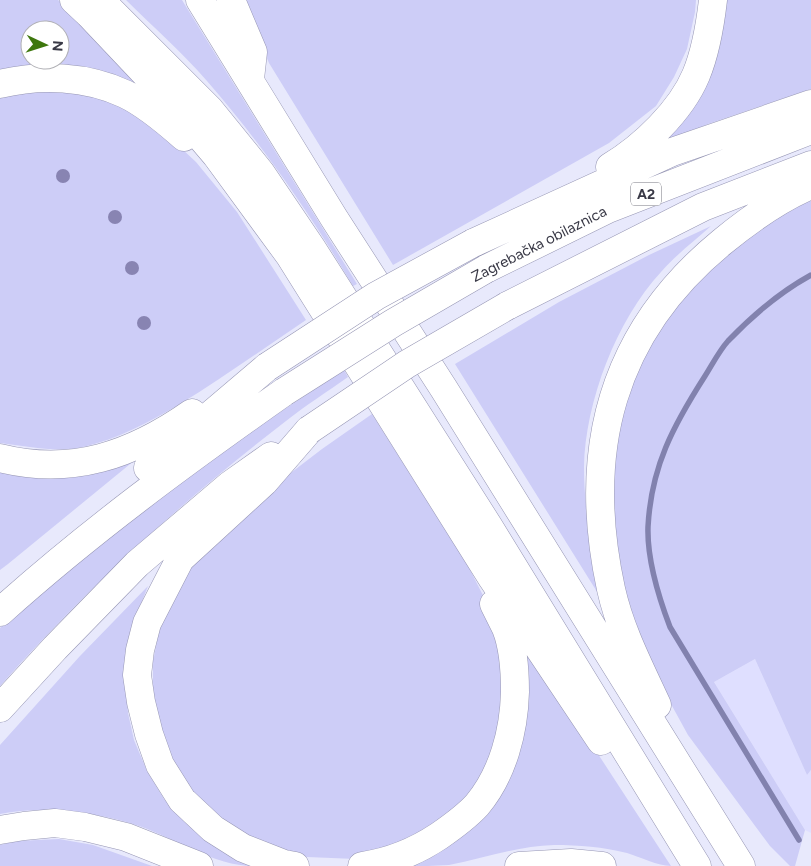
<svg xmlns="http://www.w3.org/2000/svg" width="811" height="866" viewBox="0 0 811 866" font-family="Figtree,sans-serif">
  <rect width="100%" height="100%" fill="#e8e9fc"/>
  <path fill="#dfdfff" d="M755,659L807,775L811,770V833L805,830L714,682Z"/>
  <path fill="#cdcdf7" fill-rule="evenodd" d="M0,0H58L95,35L169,113L93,70L63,64L26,65L0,71ZM30,30H60V60H30Z
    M126,0H182L357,284L353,286C310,214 262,144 207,81C182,52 153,27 126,0Z
    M245,0H696L695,12L687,49L674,77L656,106L609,143L393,265L269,63L248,13Z
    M723,0H811V89L708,124L647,151Z
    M55,90L84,93L120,105L166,134L196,162L237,212L306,320C264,348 223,378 180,404C149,422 118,439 83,447C57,453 27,446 0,443V96Z
    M811,194V770L807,775L755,659L714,682L805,830L795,866H790L770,846L688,735L660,684L630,616L623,588L610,498L619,416L649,339L703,270Z
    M711,226C694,241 676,255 661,272C617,319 585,402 584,467C584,510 592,552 599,595L455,364L559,302L649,255Z
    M344,370L348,377C327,392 306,405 286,421C183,500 86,589 0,686V628L88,553L206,461Z
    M372,414L468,566L491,611L507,687L493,756L476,784L453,813L428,831L356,859L307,857L266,847L245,839L200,804L163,750L153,699V661L161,622L180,579L208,543L275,485L322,449Z
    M146,451L8,564L0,570V468Z
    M148,586L135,619L126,683L128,713L134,740L147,771L164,799L185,822L254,866C213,866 177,839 139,826C99,812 42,805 0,814V745L80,656Z
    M514,631L598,754L671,866C658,866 640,857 627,853C603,847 579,845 554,845C518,846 484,858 449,865C435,866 420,866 406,866L491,802Z
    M59,839L93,845L152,866H0V845L17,841Z"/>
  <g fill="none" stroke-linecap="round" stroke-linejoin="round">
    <path stroke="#8282ae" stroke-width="5.5" d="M799,840L670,627C659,598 647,559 648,527C651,467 673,426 705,376C712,365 719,351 728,341C752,316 780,292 811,275"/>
    <g stroke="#9696b4" stroke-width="29">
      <path id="motorway" d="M74,0L89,14L159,88L216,155L290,256L492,578L601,741
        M100,0L210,110L261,173L311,247L489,527L697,866
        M200,0L334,218L444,389L741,866
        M231,0L253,52L250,79
        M0,84C40,74 87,76 125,94C146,104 166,121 184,137
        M610,167C643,147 681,111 696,75C706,51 710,26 713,0
        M473,243L672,152L811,104
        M486,269L608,209L811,130
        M507,306L703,207L811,165
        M0,458C72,476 132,455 192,413
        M148,468L267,367
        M0,612C89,532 186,461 284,392
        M657,705C640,668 620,630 611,589C581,451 611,333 722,242C750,219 778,199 811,185
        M0,708L55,648L137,564L230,485L271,456
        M0,830L24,826L55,823L85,827L126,837L199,866
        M295,866L284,864L243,848L213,829L182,800L160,765L149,734L141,702L137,675L140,650L147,623L180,559L264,482L309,430
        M362,866C390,862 415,852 439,836C452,827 466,817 477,805C503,774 514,731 515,692C515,671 514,648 506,628C502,620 498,612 494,604
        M519,866L571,863L602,866"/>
    </g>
    <use href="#motorway" stroke="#fff" stroke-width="28"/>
    <g stroke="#9696b4" stroke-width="29" stroke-linecap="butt">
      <path id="motorway-bridge" d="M267,367L376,296L473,243
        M284,392L393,323L486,269
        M309,430L407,364L507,306"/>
    </g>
    <use href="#motorway-bridge" stroke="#fff" stroke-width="28"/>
  </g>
  <g fill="#8884b2">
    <circle cx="63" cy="176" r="7"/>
    <circle cx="115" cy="217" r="7"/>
    <circle cx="132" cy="268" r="7"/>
    <circle cx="144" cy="323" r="7"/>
  </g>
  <g text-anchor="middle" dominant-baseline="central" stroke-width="5" stroke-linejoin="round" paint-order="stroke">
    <rect fill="#fff" stroke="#74747e" stroke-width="1" x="631" y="182.5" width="30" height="23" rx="4"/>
    <g font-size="14" font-weight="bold" fill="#393946">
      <text x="646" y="194">A2</text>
    </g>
    <g font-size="15" fill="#393946" stroke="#fff">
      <text transform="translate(539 244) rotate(-27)">Zagrebačka obilaznica</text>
    </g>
  </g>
  <g transform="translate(45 45) rotate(94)"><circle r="24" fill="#ffffff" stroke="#b0b0b5"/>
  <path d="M0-4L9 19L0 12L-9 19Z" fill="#3e770d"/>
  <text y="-8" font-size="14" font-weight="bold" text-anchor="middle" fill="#393946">N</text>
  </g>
</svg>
